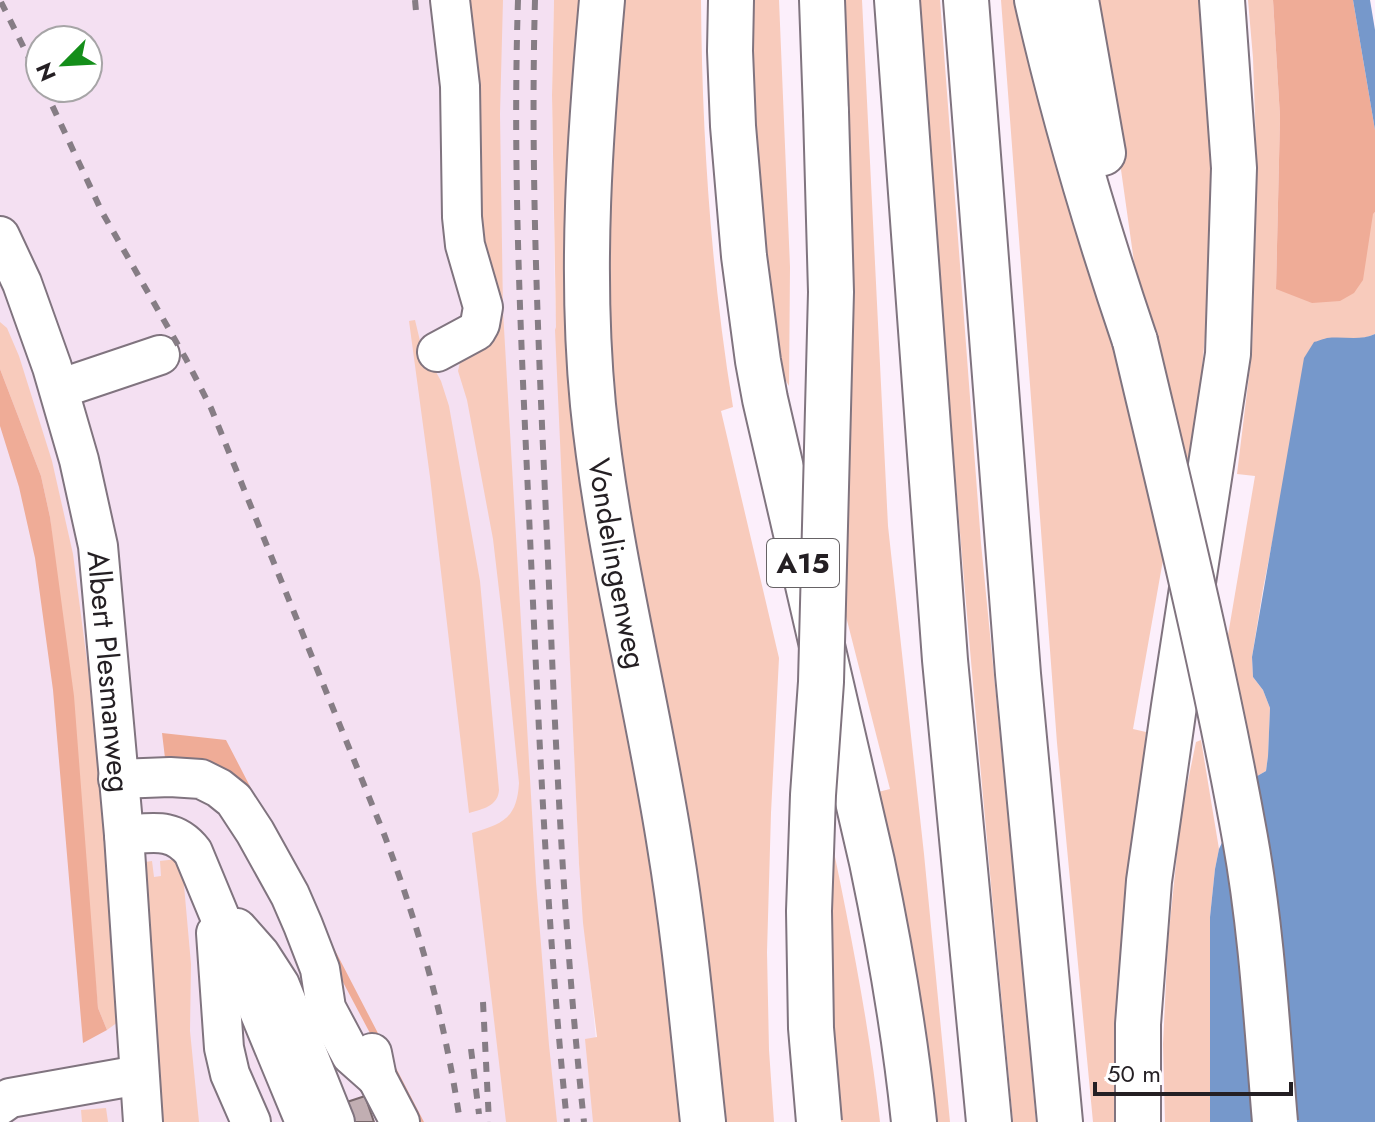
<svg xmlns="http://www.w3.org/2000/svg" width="1375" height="1122" viewBox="0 0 1375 1122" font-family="Jost,sans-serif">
  <rect width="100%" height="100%" fill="#fceffb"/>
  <path fill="#f4e0f2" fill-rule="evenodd" d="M0,0H554L552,95L555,291L566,566L579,864L604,1122H0ZM40,40H88V88H40Z"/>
  <path fill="#f8cbbc" d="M459,0H503L500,114L503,311L536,882L549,1045L557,1122H506L472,833C503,824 517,818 519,783L503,624L493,539L467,400L458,371L481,268Z
    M554,0H587L625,663L690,1122H593L585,1039L597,1037L583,923L579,864L555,330L556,327L552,95Z
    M621,0H701C702,136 711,273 733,407L721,411L779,658L771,813L767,952L769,1050L774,1122H724L620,468L605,276Z
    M750,0H779L790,267L789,386L782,374L753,210Z
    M830,0H862L888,526L924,854L950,1122H936L928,1063L878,792L890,789L838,585Z
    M920,0H940L981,543L1018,919L1036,1122H1013C978,748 944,374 920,0Z
    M1001,0H1024L1133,416L1163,560L1133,729L1146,732L1122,968V1122H1093L1057,743Z
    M1097,0H1204L1211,122L1209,296L1199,398L1190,463H1183L1139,297Z
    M1248,0H1273L1280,117L1276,289L1375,212V334C1361,341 1343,339 1327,338L1277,518L1263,589L1252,657L1253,677L1263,690L1270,708L1268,756L1266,771L1252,779L1226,647L1255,476L1237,474L1252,351L1257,176L1253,58Z
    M415,320L421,345L441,381L449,406L480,581L499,790C498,806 483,809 469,813L430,477L409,321Z
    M0,322L7,328L19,356L52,461L73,554L88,669L121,1008L118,1022L107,1030L98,1008L50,517L41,476L0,369Z
    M1201,740L1219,849L1215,869L1210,917V1122H1165L1163,1044L1168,941L1181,815L1196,742Z
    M824,804C846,909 868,1015 880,1122H831Z
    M177,859L182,863L191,964L190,1031L199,1122H156L145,986V862L152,861L154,877L161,876L160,861Z
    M106,1108L108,1122H82L81,1110Z"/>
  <path fill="#efac97" d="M1273,0H1353L1375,130V212L1373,214L1363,280L1354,293L1340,301L1312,303L1276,289L1280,117Z
    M0,369L41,476L50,517L74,696L98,1008L107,1030L83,1043L53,690L35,558L19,487L0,426Z
    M162,733L226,740L424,1122H417L235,778C215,756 193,760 165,758Z"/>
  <path fill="#7698cb" d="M1353,0H1370L1375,30V130Z
    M1375,334V1122H1210V917L1215,869L1219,849L1252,779L1266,771L1268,756L1270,708L1263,690L1253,677L1252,657L1304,358L1314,342C1315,342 1326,338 1327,338C1344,336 1360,341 1375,334Z"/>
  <path fill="#c1aeb2" stroke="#78676b" stroke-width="2" d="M365,1096L374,1122H353L347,1102Z"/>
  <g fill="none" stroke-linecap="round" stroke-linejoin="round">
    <g stroke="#80747f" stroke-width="42">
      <g id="minor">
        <path id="s1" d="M0,236L22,283L52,367L79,460L98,546L124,835L143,1122"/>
        <path d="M437,352L476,331L480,324L483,307L465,245L462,217L460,86L450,0"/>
        <path d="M59,389L160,355"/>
        <path d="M118,779L170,777L201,779L219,788L234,800L255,832L290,895L303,925L320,969L326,1008L351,1055L377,1078"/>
        <path d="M124,835C152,833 174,827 193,852L305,1122"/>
        <path d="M237,928L260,954L280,985L335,1122"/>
        <path d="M216,933L224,1048L230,1074L251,1122"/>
        <path d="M372,1053L377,1078L400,1122"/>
        <path d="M0,1105L10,1098L139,1075"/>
      </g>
    </g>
    <g stroke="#80747f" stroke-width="48">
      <g id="major">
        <path id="s2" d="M602,0C590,134 580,270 593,405C608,553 647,699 670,846C685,937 693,1030 703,1122"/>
      </g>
    </g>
    <g stroke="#80747f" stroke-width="48">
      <path id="highway" d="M731,0L730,51L733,126L744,256L758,361L765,399L872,862C890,948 905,1034 914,1122
        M822,0L826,112
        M897,0L945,660L989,1122
        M966,0L1018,674L1060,1122
        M1037,0C1063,115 1097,229 1135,341
        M1076,0L1103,153
        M1138,1122V1024L1149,881L1174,706L1228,354L1234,168L1222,0"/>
    </g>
    <use href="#minor" stroke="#fff" stroke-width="38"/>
    <use href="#major" stroke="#fff" stroke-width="44"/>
    <use href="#highway" stroke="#fff" stroke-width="44"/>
    <path stroke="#867d85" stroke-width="6" stroke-dasharray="10 10" stroke-linecap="butt" d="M415,0L416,11
      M518,0C512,179 522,358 530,537C539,733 547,928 567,1122
      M535,0C530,179 539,358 547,537C555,733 563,928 584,1122
      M1,2L40,80
      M44,88L102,212L186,359L211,408L384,834C420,930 445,1020 460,1122
      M483,1002L489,1122
      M471,1049L479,1114"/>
    <g stroke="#80747f" stroke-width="48" stroke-linecap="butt">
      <path id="highway-bridge" d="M1135,341C1174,506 1215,671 1245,838C1262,932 1267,1028 1275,1122
        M819,1122L811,1028L809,911L813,795L821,682L831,292L826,112"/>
    </g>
    <use href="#highway-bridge" stroke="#fff" stroke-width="44"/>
  </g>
  <g text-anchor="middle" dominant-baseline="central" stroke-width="8" stroke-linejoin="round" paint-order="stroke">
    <rect fill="#fff" stroke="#666265" stroke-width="2" x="767" y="539" width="72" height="48" rx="6"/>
    <g font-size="28" font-weight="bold" fill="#241f23">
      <text x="803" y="563">A15</text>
    </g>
    <g font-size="30" fill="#241f23" stroke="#fff">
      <text stroke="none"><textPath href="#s2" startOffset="566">Vondelingenweg</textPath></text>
      <text stroke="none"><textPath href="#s1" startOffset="452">Albert Plesmanweg</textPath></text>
    </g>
  </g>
  <g transform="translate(64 64) rotate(246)"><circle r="38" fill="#ffffff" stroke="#a7a5a7" stroke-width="2"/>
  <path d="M0-6L14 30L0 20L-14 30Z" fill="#148e1a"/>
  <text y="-12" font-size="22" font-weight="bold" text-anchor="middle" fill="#241f23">N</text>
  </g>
  <path d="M1095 1082v12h196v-12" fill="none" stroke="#241f23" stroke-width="4"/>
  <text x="1107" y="1082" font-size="24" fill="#241f23" stroke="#ffffff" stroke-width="6" paint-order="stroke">50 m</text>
</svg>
